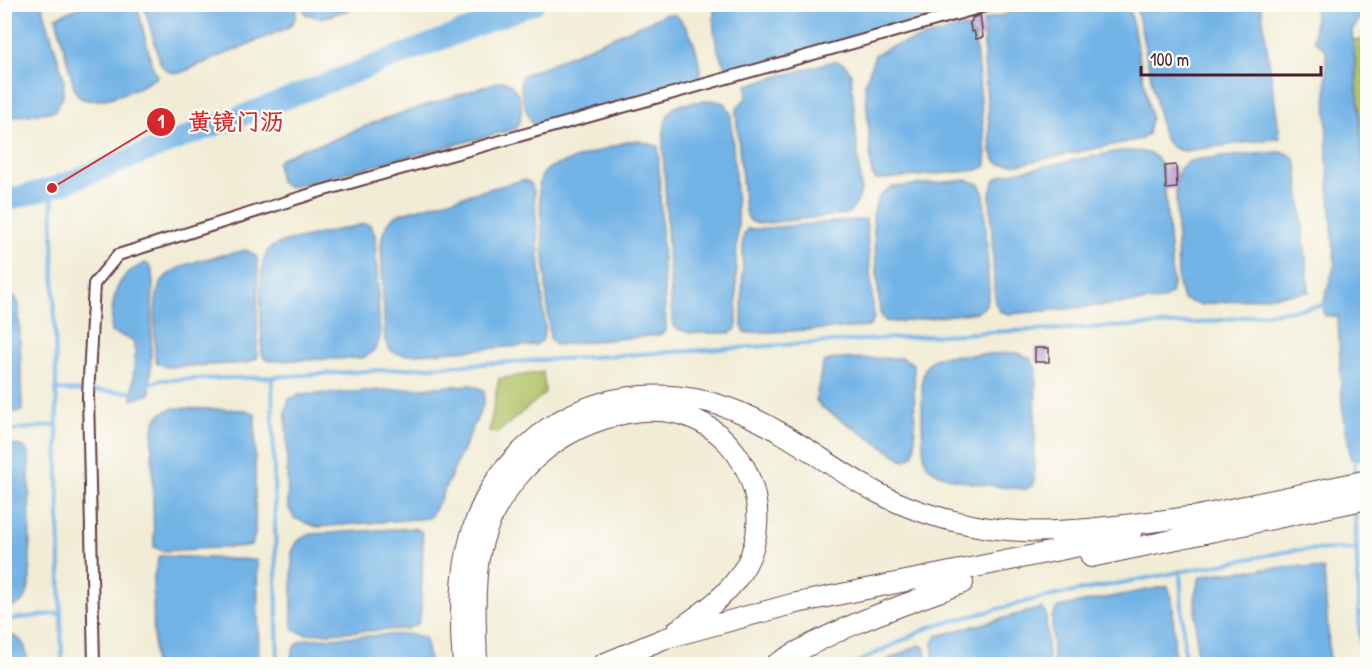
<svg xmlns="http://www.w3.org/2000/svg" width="1372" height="669" viewBox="0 0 1372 669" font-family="'Patrick Hand','LXGW WenKai TC',sans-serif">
  <rect width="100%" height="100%" fill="#fdfcf7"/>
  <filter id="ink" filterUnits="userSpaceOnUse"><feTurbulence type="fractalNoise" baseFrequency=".0167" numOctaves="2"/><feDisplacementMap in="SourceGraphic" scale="12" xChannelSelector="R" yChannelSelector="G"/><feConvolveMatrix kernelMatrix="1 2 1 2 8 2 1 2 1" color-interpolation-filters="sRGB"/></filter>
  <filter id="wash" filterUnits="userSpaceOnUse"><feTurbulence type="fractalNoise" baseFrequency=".008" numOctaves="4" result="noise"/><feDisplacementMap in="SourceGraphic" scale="24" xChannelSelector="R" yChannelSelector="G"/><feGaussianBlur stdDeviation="1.35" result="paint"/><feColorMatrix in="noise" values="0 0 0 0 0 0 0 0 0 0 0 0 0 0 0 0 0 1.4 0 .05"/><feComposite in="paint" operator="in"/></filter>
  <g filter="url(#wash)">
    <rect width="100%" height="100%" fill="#f1ecd5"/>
    <path fill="#b0c366" stroke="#7d7148" stroke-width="1.5" d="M1367,39V211L1353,40Z
      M543,372L545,393L497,433L489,432L499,379Z"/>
    <path fill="#72b3e6" stroke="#5e6988" stroke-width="1.5" d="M716,4H931L930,16L733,72C716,64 710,21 716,4Z
      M4,5H42L64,79L63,97L55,111L5,118Z
      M85,5H137L152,65L157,77C142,88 96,108 79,97L75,91L56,17Z
      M144,5H295C298,16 295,22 287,28L180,73C170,73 165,72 160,62Z
      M301,5V4L364,5L321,18L306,14Z
      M1041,5H1129L1151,118L1148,134L1141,139L1020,164H1000L994,159L991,150L984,61V20Z
      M1136,5H1261L1280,138L1184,151C1172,149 1168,145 1163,135Z
      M1315,5H1367V10L1352,30L1368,211V451L1362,459H1351L1342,405L1338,317L1324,315V300L1335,264L1327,157L1326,50L1314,40Z
      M666,14L676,15C692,31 699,53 700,75L693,84L536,127C527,121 518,87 522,76Z
      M962,27L968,29L975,37L986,155V166L978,170L876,180L872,174L865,84L875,55L890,47Z
      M835,61C845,63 848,67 851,75L861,190C858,200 857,207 847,214L758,224L750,221L745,211L736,113L738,107L747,97V85Z
      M501,81C521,83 527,116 515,129L295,186L288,187L280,182L277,163L282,158L304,148L325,143L378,121Z
      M711,100L725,103L731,114L738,223L736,267L737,325L735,330L730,333H690L678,329L674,326L672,320L663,145C665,103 672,105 711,100Z
      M639,141L658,146L666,331L659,335L555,345L550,339L539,188C540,177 542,173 551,167L626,142Z
      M1120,151C1138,151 1156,149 1163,168L1173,283L1171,294L1162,300L1010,314L999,311L995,302L990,192L995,179L1006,174Z
      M1279,152C1289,153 1294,155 1297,166L1309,292L1199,305L1183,299L1178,284L1176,192C1177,172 1178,162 1199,159Z
      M522,180C530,181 532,184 534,192L545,329L542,341L535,345L405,355C393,354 389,351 385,340L381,244C383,229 388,218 402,213Z
      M967,180L979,184L984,194L989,292C988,301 986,308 977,312L897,322L885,321L880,313L873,218C875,202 878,193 893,187Z
      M866,219L874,319L869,327L748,333L745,332L742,326L743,238L747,229H756Z
      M364,224L370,225L375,235L380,338C376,349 373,354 362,358L272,361L265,359L262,354C262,333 258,269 266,254C269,247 274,246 281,243Z
      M246,250L256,256L258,262L257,358L247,363L167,367L157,363L155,357C155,335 153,308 159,287C167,262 223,256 246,250Z
      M146,263L151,267L153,280L150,394L132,400L135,352L133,340L111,332C113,299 112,276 146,263Z
      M4,289L15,297L19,304L22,411L5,413Z
      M1017,353L1030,358L1036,370L1034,480L1033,485L1026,489C1006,487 933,483 926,462C920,447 923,400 922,382C924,366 928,359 944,356Z
      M902,358L912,363L914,368L915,447L913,455L906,460L902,459L821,407L816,400L822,366L825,362L834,359Z
      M471,385L484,390V403L438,504L429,518L317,527L294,518L288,506L286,410L289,399L299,395Z
      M174,408L246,410L255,414V535L252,544L248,546L163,551L154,547L152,441C154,421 154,414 174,408Z
      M15,445L24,447L29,455L30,579C28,598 24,606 5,608V446Z
      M413,528L421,531L423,539L421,610L418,624L407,629L306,634L294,630L292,625V553C296,541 301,537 312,534Z
      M159,556L257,560L259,664H154L153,580Z
      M1298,566L1324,570L1330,664H1197L1195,594L1200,577L1211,574Z
      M1168,586L1173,606L1175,664H1053L1052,617L1058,607Z
      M1042,608L1046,613L1048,664H933V643L937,636Z
      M4,634C24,636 27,647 27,664H5Z
      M406,634L420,636L425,639L430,664H291C291,651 293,643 307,639Z
      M919,645L924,647L928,664H879Z"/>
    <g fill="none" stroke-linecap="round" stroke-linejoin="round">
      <path stroke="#72b3e6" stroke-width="4" d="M52,188L62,664
        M272,377L278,664
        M147,385L160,380L272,377L991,332L1200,323L1327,305
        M56,390L131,392L135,390
        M4,431L57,425
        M1355,455V478
        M1355,509L1361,664
        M1180,571L1185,664
        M1359,615H1368
        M4,620L61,613
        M854,664L930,627L1036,599L1296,550L1356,549"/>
      <path stroke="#72b3e6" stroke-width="21" d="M4,201L52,188L534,4"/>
    </g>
    <g id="blocks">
      <path fill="#bb9ed8" d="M980,15L983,37L976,39L974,31L971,32L970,22L972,21V18Z
        M1176,165L1177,188L1166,189L1165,166Z
        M1035,348H1049V362H1035Z"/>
    </g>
  </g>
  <g filter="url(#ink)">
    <use href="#blocks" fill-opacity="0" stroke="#633e44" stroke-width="1.5"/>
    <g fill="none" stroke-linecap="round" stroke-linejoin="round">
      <g stroke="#633e44" stroke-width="14">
        <path id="street" d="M94,664L88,396L94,284L118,255L321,191L993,4"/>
      </g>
      <g stroke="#633e44" stroke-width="22">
        <path id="highway" d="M1179,520L1368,480
          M1091,557L1368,499
          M463,664C456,586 462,501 527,446C534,440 541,433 548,428C605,389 677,387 739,412C789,432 831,468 878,493C906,508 941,519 972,525C1043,540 1119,525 1190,517
          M477,664C476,631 474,598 478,565C487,498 539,440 601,420C632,410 663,406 694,419C748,442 774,513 746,565C730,594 704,612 677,630
          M603,664L663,639L792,604L1104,541L1131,533
          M776,664C834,628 898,607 963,583"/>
      </g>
      <use href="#street" stroke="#fff" stroke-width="10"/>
      <use href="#highway" stroke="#fff" stroke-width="20"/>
    </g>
  </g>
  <path fill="none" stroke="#d62828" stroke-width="2" d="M52 188L161 122"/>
  <g fill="#d62828" stroke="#fdfcf7" stroke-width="2">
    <circle cx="52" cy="188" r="6"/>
    <circle cx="161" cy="122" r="15"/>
  </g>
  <g font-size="18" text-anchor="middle" font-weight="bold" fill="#fff">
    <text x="161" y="128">1</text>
  </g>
  <g font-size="24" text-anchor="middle" font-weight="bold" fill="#d62828" stroke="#fdfcf7" stroke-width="4.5" stroke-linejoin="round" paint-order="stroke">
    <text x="236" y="130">黄镜门沥</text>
  </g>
  <rect width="1372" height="669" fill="none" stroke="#fdfcf7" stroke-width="24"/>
  <path d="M1141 66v9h180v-9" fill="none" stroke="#4a1f2b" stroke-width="3"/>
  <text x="1150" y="66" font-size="18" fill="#4a1f2b" stroke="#fdfcf7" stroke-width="4.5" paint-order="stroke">100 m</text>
</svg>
